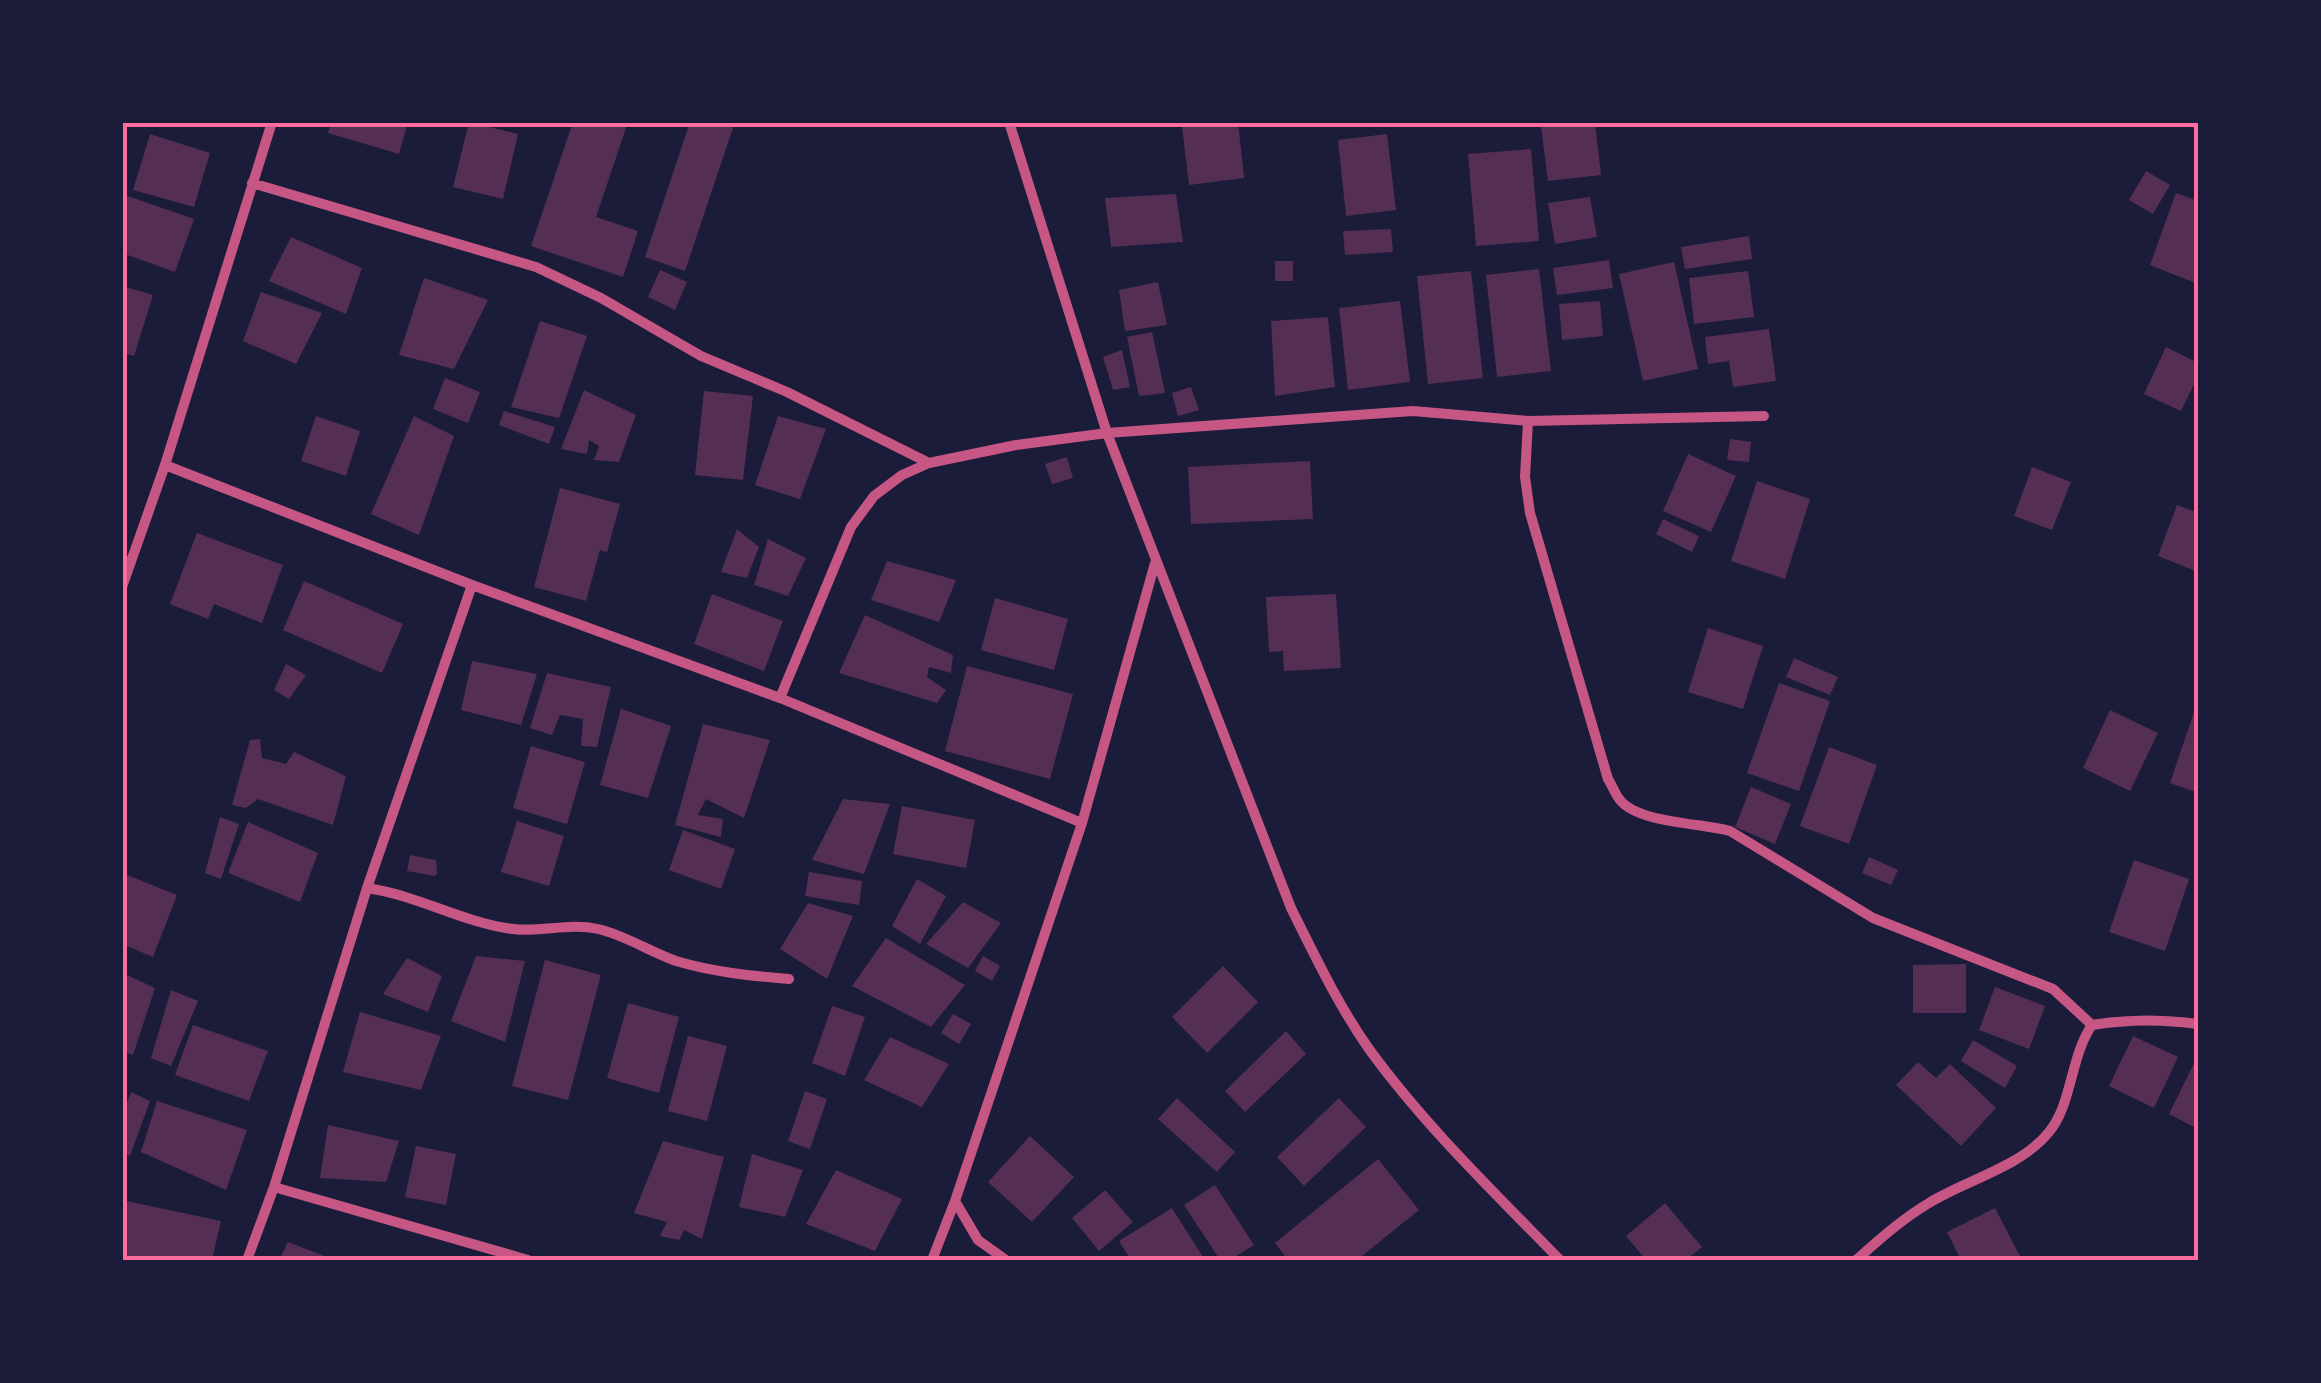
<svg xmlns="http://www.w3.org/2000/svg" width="2321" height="1383" viewBox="0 0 2321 1383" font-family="'Varela Round',sans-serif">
  <rect width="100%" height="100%" fill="#1b1b3a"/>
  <path fill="#542f53" d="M331,122H408L399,154L328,133Z
    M469,122L518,134L503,199L453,187Z
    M573,122H628L596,217L638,231L623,277L531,246Z
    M690,122H735L685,271L645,257Z
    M1218,122H1238L1244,178L1189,185L1182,127Z
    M1578,122H1595L1601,175L1548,181L1541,127Z
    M150,134L210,153L194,207L133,190Z
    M1387,134L1396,210L1346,216L1338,140Z
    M1531,149L1539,241L1476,246L1468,154Z
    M2146,171L2170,185L2153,214L2129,200Z
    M2176,193L2198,201V284L2150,265Z
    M122,194L194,219L175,272L122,253Z
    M1176,194L1183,242L1111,247L1105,198Z
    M1590,197L1597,237L1555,244L1548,203Z
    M1391,229L1393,252L1345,255L1343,231Z
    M1749,236L1752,259L1685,269L1681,247Z
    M291,237L362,268L346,314L269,281Z
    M1609,260L1613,288L1557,295L1553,268Z
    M1275,261H1293V281H1275Z
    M1674,262L1698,369L1643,381L1619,274Z
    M1539,269L1551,371L1497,377L1486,275Z
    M660,270L687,282L675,310L648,297Z
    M1471,271L1483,378L1428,384L1417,276Z
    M1748,271L1754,317L1694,324L1689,278Z
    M424,278L488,300L454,369L399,355Z
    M1158,282L1167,325L1125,331L1119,290Z
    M122,286L153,295L134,356L122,353Z
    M261,292L322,313L296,364L243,341Z
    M1400,301L1410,382L1348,390L1339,308Z
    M1600,301L1603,336L1562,340L1559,304Z
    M1328,317L1335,387L1275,396L1271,321Z
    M540,321L587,336L559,418L511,407Z
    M1769,329L1776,381L1733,387L1729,361L1708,364L1705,337Z
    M1152,332L1165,393L1139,396L1127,337Z
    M2166,347L2198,363V376L2181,411L2144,394Z
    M1122,350L1130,387L1113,390L1103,357Z
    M445,378L480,392L468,423L433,409Z
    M1191,387L1199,410L1178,416L1172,393Z
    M584,390L636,415L619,462L594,460L599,446L589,440L587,454L561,449Z
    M704,391L753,396L743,480L695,475Z
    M504,411L555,427L549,444L499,425Z
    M316,416L360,431L346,476L301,461Z
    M414,416L454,436L419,535L371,514Z
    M778,416L826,429L800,499L755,485Z
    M1730,439L1751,442L1749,462L1727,460Z
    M1688,454L1736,476L1711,532L1663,511Z
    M1067,457L1073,478L1052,484L1045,464Z
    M1310,461L1313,519L1191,524L1188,467Z
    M2032,467L2071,482L2052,530L2014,516Z
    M1757,481L1810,499L1785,579L1731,561Z
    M560,488L620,504L607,552L600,550L586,601L534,587Z
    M2177,505L2198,513V572L2158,556Z
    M1663,519L1699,536L1692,552L1656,534Z
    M737,529L759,547L747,578L721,572Z
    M197,533L283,565L262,623L214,604L208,619L170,604Z
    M768,539L806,558L788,596L754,585Z
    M887,561L956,580L939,622L871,600Z
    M304,581L403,624L382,673L283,630Z
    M712,594L783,621L764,671L694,644Z
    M1336,594L1341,668L1284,671L1283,651L1269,652L1266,597Z
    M995,598L1068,619L1054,670L981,650Z
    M865,615L953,655L951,673L929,667L927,677L946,690L937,703L839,673Z
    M1708,628L1763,646L1743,709L1688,692Z
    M1794,658L1838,677L1830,695L1786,677Z
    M472,661L537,674L521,725L461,710Z
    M286,664L306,675L289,699L274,690Z
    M967,666L1073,694L1050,779L945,751Z
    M547,673L611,687L597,747L581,746L583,719L560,715L552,735L530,728Z
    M1779,683L1830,701L1799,791L1747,773Z
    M2198,700V793L2170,783Z
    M621,709L671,726L648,798L600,785Z
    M2110,710L2158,733L2130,791L2083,768Z
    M703,724L770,740L744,818L706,799L698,815L723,819L721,837L675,825Z
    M260,739L262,758L286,764L294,752L346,776L333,825L258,799L246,808L232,805L250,740Z
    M531,746L585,762L567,824L513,808Z
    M1829,747L1877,765L1849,844L1800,826Z
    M1751,787L1791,804L1775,844L1735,827Z
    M843,799L890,804L864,874L812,860Z
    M902,806L975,820L966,868L893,854Z
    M220,817L239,824L221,879L205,873Z
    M517,821L564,836L549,886L501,872Z
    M248,822L318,853L300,902L228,873Z
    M683,830L735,849L721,889L669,870Z
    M410,855L436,860L437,874L434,876L407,871Z
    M1869,857L1898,870L1891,885L1862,873Z
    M2134,860L2189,879L2165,951L2109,932Z
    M809,872L862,881L859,905L805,896Z
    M122,873L177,895L153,957L122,944Z
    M917,879L946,896L920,944L892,926Z
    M963,902L1001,923L968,968L926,944Z
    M808,903L853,916L827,979L780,949Z
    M886,938L965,985L931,1027L852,986Z
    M476,956L525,961L505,1042L451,1021Z
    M983,956L1000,966L992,981L975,971Z
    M407,958L442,976L428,1012L383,994Z
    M545,960L601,975L568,1100L512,1086Z
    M1966,964V1013H1913V965Z
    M1223,966L1258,1002L1207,1053L1172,1017Z
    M125,974L155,988L133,1055L122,1051Z
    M1995,987L2045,1006L2029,1049L1979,1030Z
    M171,990L198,1001L171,1066L151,1058Z
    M628,1003L679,1017L659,1093L607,1078Z
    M832,1006L865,1017L845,1076L812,1063Z
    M360,1012L441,1036L421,1090L343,1072Z
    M953,1014L971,1024L959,1044L941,1033Z
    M193,1025L268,1051L249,1101L175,1075Z
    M1286,1031L1306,1054L1245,1112L1225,1091Z
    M688,1036L727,1046L707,1121L668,1111Z
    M2133,1036L2178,1057L2154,1108L2109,1086Z
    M890,1037L949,1064L922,1107L864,1080Z
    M1973,1040L2017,1066L2005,1088L1961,1061Z
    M2198,1055V1129L2169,1114Z
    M1918,1062L1936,1078L1950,1064L1996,1108L1961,1146L1896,1085Z
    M805,1091L827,1099L810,1149L788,1141Z
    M131,1092L150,1101L130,1156L122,1152V1117Z
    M1177,1098L1235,1152L1217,1172L1158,1119Z
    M1339,1098L1366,1127L1304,1186L1277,1157Z
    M157,1101L247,1130L226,1190L141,1152Z
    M328,1125L399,1141L386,1182L320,1178Z
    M1030,1136L1074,1177L1032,1222L988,1182Z
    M663,1141L724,1157L702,1239L684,1230L679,1240L660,1236L667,1222L634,1213Z
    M416,1146L456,1154L446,1205L405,1197Z
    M752,1154L803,1170L785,1217L739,1207Z
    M1378,1159L1419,1210L1357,1260H1288L1275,1243Z
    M836,1170L902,1199L875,1251L806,1224Z
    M1215,1185L1254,1245L1230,1260H1220L1184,1205Z
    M1105,1190L1133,1222L1099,1251L1072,1218Z
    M122,1200L221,1221L212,1260H139L122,1257Z
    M1665,1203L1702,1247L1686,1260H1646L1626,1236Z
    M1172,1208L1203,1257L1198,1260H1131L1119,1241Z
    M1995,1208L2022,1260H1961L1947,1232Z
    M288,1242L335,1260H279Z"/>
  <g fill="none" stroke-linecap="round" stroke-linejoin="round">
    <path stroke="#c65784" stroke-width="10" d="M1009,122L1107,433L1291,908C1315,956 1338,1005 1369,1049C1425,1126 1494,1192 1560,1260
      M2194,122L2198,124
      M252,183L536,267L601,298L701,356L787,392L929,463
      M1528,421L1525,477L1530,513L1608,779C1612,785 1615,794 1620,800C1638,823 1701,823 1730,831L1873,918L2053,989L2092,1025
      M165,465L472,585L780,698L1082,823
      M122,587L165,465L272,122
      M780,698L851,527L874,496L902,475L929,463L1016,445L1107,433L1413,411L1528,421L1764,416
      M367,888C416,895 458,920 506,928C537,934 568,922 598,929C625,935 650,952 676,961C713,972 751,976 789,979
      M274,1187L528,1260
      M955,1201L978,1240L1006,1260
      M247,1260L274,1187L367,888L472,585
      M932,1260L955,1201L1082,823L1155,563
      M1856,1260C1879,1240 1902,1219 1929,1203C1966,1180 2021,1167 2049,1132C2072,1105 2070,1057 2092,1025C2128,1019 2163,1019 2198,1024"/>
  </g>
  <rect width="2321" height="1383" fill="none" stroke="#1b1b3a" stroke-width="250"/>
  <rect x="125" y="125" width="2071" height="1133" fill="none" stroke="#ff6b9d" stroke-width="4"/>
</svg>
